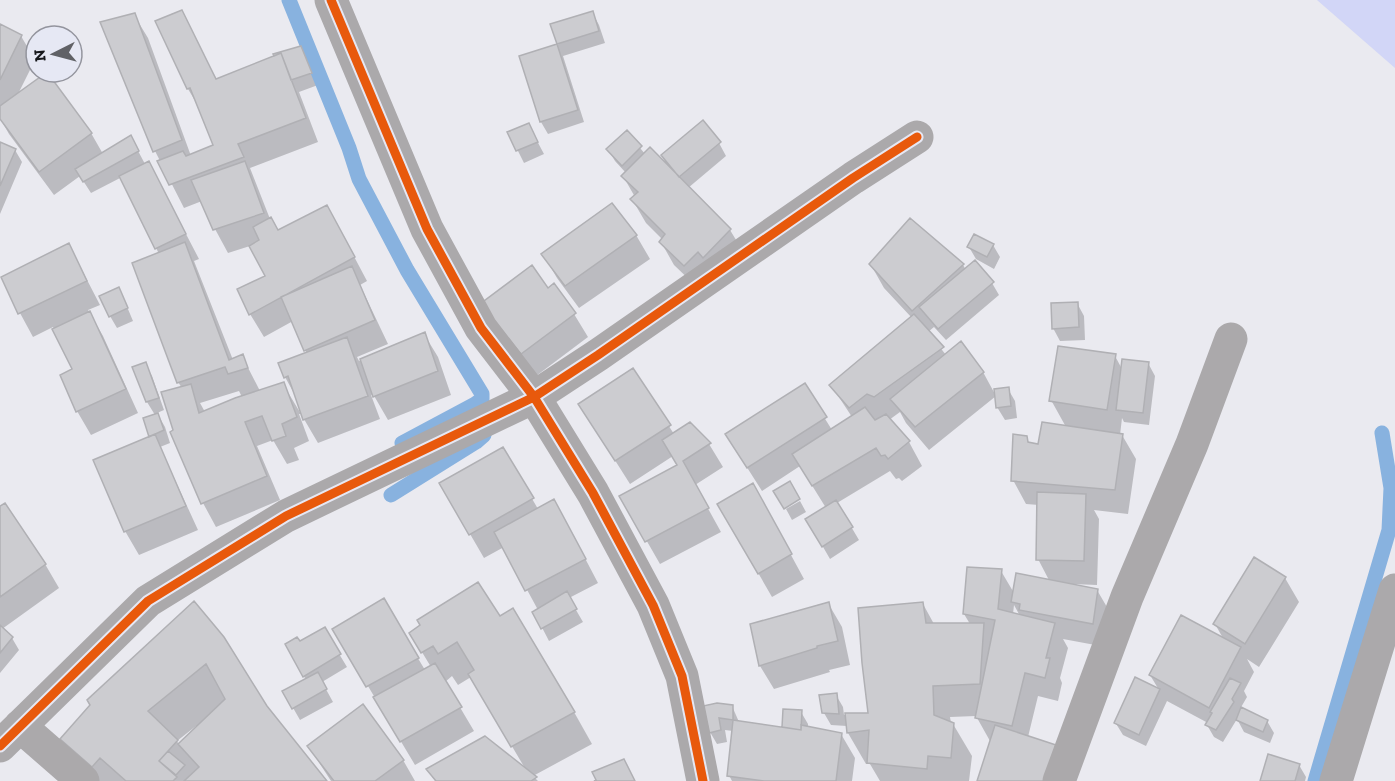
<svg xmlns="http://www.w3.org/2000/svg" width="1395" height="781" viewBox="0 0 1395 781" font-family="'Zilla Slab',serif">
  <rect width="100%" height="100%" fill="#eaeaf0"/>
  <path fill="#d2d6f7" d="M1317,0H1395V68Z"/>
  <path fill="#0003" fill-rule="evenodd" d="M181,12L217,80L300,47L318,85L299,92L318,142L250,168L270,219L277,232L340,230L367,281L360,285L388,344L357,357L359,361L424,334L438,357L451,395L388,420L373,394L371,395L380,419L318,443L301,414H299L309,441L294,448L299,460L287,464L273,440L257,446L280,500L216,527L203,503L174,431L182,388L178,382L159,254L122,177L91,193L80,176L54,195L9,134L0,118V25L21,36L35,60L18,94L91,133L103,154L137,149L145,164L149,163L199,259L194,261L233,360L242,356L260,391L283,384L301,414L302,413L296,397L285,377L307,354L293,321L264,337L250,314L267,277L250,246L228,253L215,229L202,201L184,208L155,151L102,23L134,15L148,38L191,156L214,146L200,109L188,89ZM239,391L242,397L205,412L200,403Z
    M592,12L599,25L605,43L563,56L584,122L548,134L541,122L521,57L559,44L558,43Z
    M528,124L544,154L524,163L509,133Z
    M627,132L645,154L671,170L663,156L719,143L726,156L688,188L730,230L744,253L698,288L674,265L661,242L663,240L646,223L632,199L635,197L623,176L626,173L615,161L608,149Z
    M0,144L15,150L22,162L0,214Z
    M911,220L963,265L966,270L992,283L999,295L946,340L934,327L928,332L946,355L983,372L996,396L929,450L906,423L900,412L889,420L909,442L922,466L902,481L899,478L896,479L890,471L837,503L859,540L830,559L807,519L826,508L800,466L762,491L741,458L804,385L832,430L852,417L831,385L912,318L884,288L871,265Z
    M636,235L650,259L579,308L557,278L543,254Z
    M69,245L100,305L88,310L103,336L138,413L91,435L77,411L62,376L74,370L53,327L33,337L20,313Z
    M993,245L1000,257L994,269L976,259L969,247Z
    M548,290L574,314L588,337L536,376L482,305Z
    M125,302L133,321L117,328L110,316Z
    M1077,303L1084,316L1085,340L1060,341L1053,328Z
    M1115,356L1122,369L1148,363L1155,376L1149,425L1124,422L1122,418L1120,435H1122L1136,459L1128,514L1094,510L1099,519L1097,585L1072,584V586L1097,590L1111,614L1106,647L1063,639L1068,648L1060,678L1062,683L1058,701L1038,696L1028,737L978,781L990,741L976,716L950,717L951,723L953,724L972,756L969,781H880L870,764H866L848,733L847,726L831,725L824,713L836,695L843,707L844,715H869L923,604L934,624H970L964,614L1001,571L1014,593L1050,582L1038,559L1039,505L1026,504L1013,480L1026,438L1030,444L1039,445L1066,427L1051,400ZM1014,605L1020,616L1013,614Z
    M145,364L152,376L164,410L157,413L165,427L170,443L160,447L198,530L139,555L125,531L155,415L147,402Z
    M633,371L674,434L709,444L723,467L695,485L721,532L660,564L621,496L679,466L673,456L630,484L580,405Z
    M1008,389L1015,401L1017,418L1005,420L997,407Z
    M503,449L538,509L567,524L598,583L569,598L583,622L549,641L534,612L538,610L504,547L484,558L441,484Z
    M800,501L806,512L792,520L786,509Z
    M719,505L766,509L804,579L772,597Z
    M0,508L45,564L59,588L2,629L12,638L19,650L0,673Z
    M1285,578L1299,602L1259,667L1247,659L1254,672L1244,691L1247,697L1240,709L1267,721L1274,733L1270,743L1244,732L1237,719L1223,742L1214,737L1207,725L1208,723L1167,701L1146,746L1123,735L1115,722L1159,690L1150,675L1224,640L1215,624Z
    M383,600L425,670L431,667L411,634L499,618L574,712L592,744L533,776L538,781H435L428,770H526L471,677L458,685L452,676L445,682L474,731L415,765L334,629Z
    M194,603L266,706L325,781H88L83,776L62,739ZM196,726L198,727L179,745L177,741Z
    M828,603L842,627L850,665L829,670L830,672L774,689L760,666L752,625Z
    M324,629L347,667L322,682L333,702L300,720L284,692L306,680L287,645L299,643Z
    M732,706L739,722L785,729L784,727L801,712L808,724V727L841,734L855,758L852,781H732L729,775L733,731L725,730L727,742L717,744L710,732L704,708Z
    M309,747L403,760L415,781H331Z
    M1299,765L1306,777L1305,781H1261Z"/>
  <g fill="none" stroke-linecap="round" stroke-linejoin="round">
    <path stroke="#88b2df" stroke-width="15" d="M289,0L349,148L359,179L407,270L482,394V399L475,404L402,443
      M391,495L476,442L484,435
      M1315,781L1389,530L1391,488L1382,433"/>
  </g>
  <path fill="#ccccd0" stroke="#b0b0b4" stroke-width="1.5" d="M182,10L216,79L281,53L306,118L238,144L244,157L169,185L157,161L183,151L186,156L213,145L190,88L187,89L155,21Z
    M593,11L599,31L557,44L550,24Z
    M135,13L182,140L153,152L100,22Z
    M0,24L22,35L0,80Z
    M557,44L578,110L540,122L519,56Z
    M301,46L312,73L291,80L281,53L274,56L273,54Z
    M47,72L92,133L39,172L0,119V106Z
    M703,120L721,142L679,177L661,155Z
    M529,123L538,142L516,151L507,132Z
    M627,130L642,146L622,166L606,149Z
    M131,135L139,151L83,182L75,169Z
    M0,142L16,149L0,186Z
    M650,147L731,229L703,258L698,252L684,266L659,242L665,234L630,199L638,192L621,176Z
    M149,161L186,234L155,249L119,176Z
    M245,161L264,213L213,230L191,180Z
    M612,203L637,235L565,286L541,254Z
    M327,205L355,257L249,315L237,289L265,276L249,246L259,240L253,227L271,217L278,230Z
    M910,218L964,264L912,311L869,264Z
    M974,234L994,244L987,257L967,247Z
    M185,242L229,360L243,354L248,368L228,374L225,367L177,383L132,263Z
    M69,243L87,281L18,314L1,277Z
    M975,260L994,282L938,329L919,307Z
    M532,265L548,288L554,283L576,313L521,354L480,304Z
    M352,266L375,320L304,351L281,297Z
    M119,287L128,308L109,317L99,296Z
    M1078,302L1079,327L1052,329L1051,303Z
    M90,311L126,389L76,412L60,375L72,369L52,329Z
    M914,314L944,347L874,397L867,394L849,408L829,385Z
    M425,332L438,371L373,397L360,359Z
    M347,337L368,396L303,420L288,376L284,378L278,363Z
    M961,341L984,372L915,427L890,399Z
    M1058,346L1116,354L1107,410L1049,401Z
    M1122,359L1149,362L1143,413L1116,410Z
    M146,362L159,398L146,402L132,367Z
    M633,368L671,425L615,461L578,404Z
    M284,382L297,417L282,424L286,436L272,441L262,416L245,422L267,476L201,504L170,432L173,430L161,392L191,384L199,413L235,398Z
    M805,383L827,417L747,468L725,434Z
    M1009,387L1011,406L996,408L994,389Z
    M865,407L875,420L886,414L910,441L888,459L885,455L881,456L876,448L812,486L792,454Z
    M158,413L164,430L149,437L143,418Z
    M690,422L711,443L683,461L709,508L645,542L619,496L677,465L662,440Z
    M1042,422L1123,434L1115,490L1011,481L1013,434L1027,436L1028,442L1038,444Z
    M155,434L186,506L124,532L93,460Z
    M503,447L534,498L469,535L439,483Z
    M790,481L800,499L784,509L773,491Z
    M753,483L792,554L758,574L717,504Z
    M1037,492L1086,494L1084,561L1036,560Z
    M554,499L586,559L525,591L494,532Z
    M836,500L853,527L822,547L805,519Z
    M5,503L46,564L0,597V506Z
    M1254,557L1286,577L1245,644L1213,624Z
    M967,567L1002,569L998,609L1055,623L1046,658H1050L1045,678L1025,673L1012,726L975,718L995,620L963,614Z
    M1016,573L1098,589L1093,624L1019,610L1020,604L1011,602Z
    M478,582L500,616L513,608L575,712L511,747L468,674L474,670L457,642L438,654L433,646L421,653L409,633L420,625L417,620Z
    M567,591L577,609L541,629L532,612Z
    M384,598L419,658L366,687L332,629Z
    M194,601L224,637L267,706L327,781H184L199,767L178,744L225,699L206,664L148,711L178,740L159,761L177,777L173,781H126L100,758L92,767L60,739L90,705L87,700Z
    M829,602L838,641L817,646V648L759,666L750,624Z
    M923,602L926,623H984L980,684L933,686L934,715L954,723L951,758L928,756L927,769L867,763L869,730L847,733L845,713H868L862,663L858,608Z
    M1181,615L1241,647L1209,708L1149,675Z
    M0,625L13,637L0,653Z
    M325,627L341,654L303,677L285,644L297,637L300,641Z
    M435,663L462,707L400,742L373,697Z
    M318,672L327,689L292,709L282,691Z
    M1135,677L1160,689L1139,735L1114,723Z
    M1230,678L1241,683L1232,699L1234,702L1216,730L1205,725L1212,713L1210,712Z
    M837,693L839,714L822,713L819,695Z
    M717,703L733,705V720L719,718L721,730L709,733L703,706Z
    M363,704L404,760L375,781H334L307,746Z
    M1241,707L1268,720L1263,732L1236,720Z
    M783,709L802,710L801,730L782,727Z
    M733,720L801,730V725L842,733L836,781H764L727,776Z
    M995,725L1056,745L1044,781H977Z
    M485,736L537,777L531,781H436L426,769Z
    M168,751L185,765L176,775L159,761Z
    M1268,754L1300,764L1295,781H1260Z
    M624,759L635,781H594L596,780L592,772Z"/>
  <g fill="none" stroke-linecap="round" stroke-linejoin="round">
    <path stroke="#aba9ab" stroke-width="33" d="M331,0L427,229L481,328L534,397L593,493L653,605L682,676L703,781
      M20,726L83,781
      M0,746L148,601L286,516L534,397L598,355L853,178L917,137
      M1059,781L1127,597L1192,444L1231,339
      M1336,781L1395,590"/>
    <g stroke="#e6e8f4" stroke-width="13">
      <path id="cycleway" d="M331,0L427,229L481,328L534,397L593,493L653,605L682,676L703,781
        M0,746L148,601L286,516L534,397L598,355L853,178L917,137"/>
    </g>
    <use href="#cycleway" stroke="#e8590c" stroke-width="9"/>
  </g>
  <g transform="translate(54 54) rotate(264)"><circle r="28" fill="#e6e8f4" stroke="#93949d" stroke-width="1.5"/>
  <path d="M0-4.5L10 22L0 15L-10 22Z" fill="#606166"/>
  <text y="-9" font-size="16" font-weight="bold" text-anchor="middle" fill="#16171b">N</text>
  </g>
</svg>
